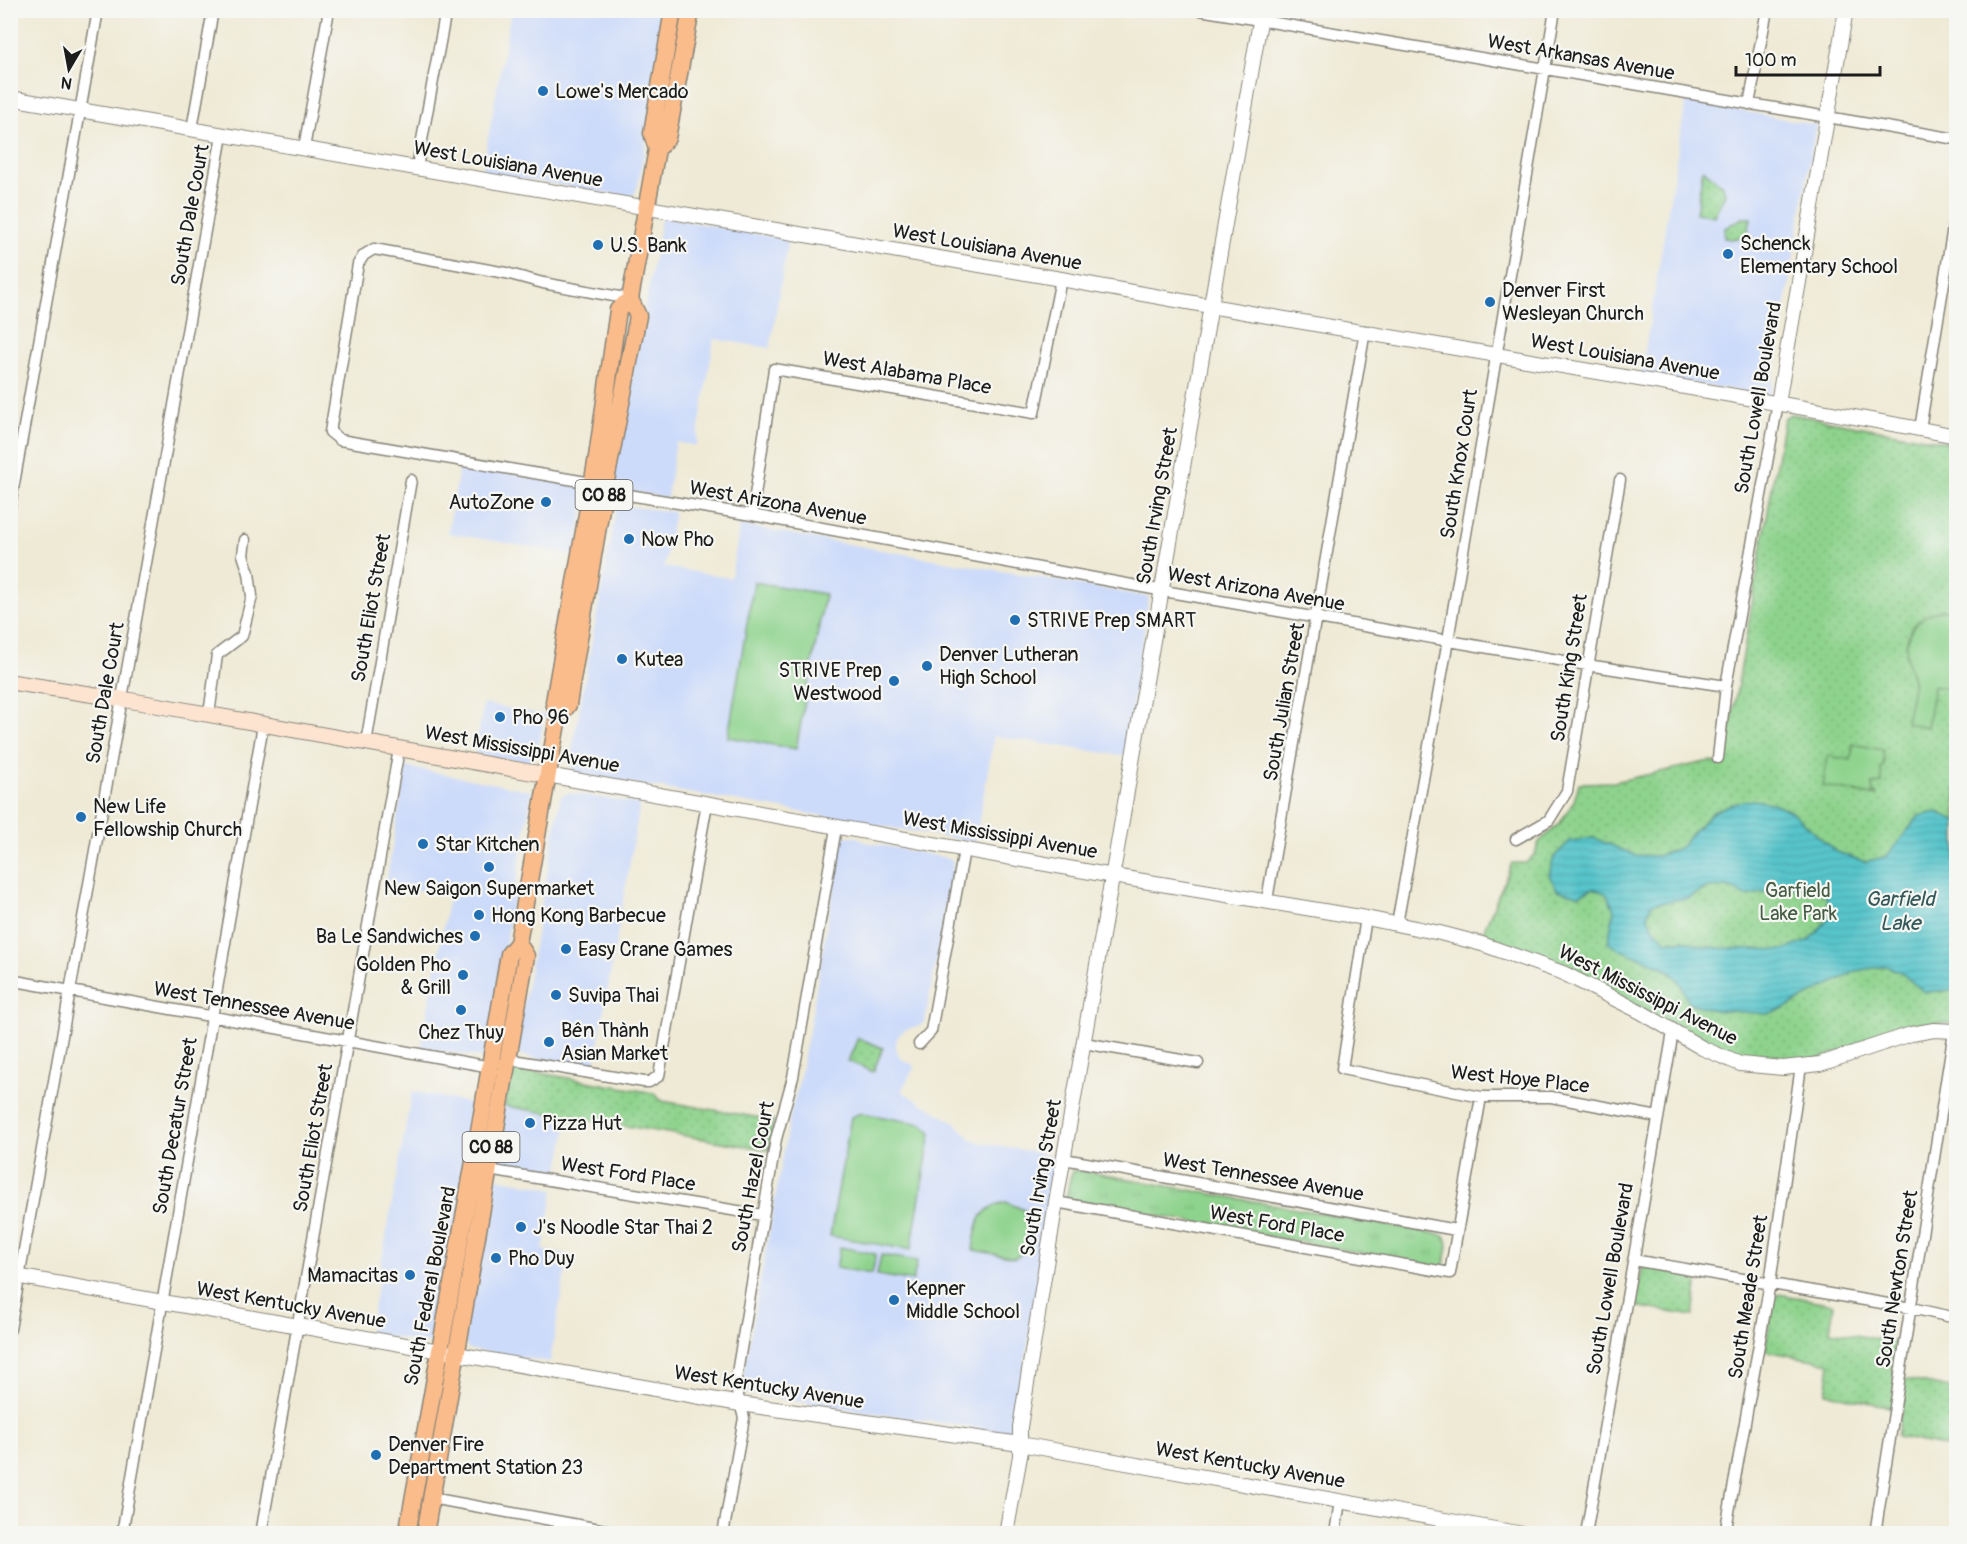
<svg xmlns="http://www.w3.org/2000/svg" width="1967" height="1544" viewBox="0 0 1967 1544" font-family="Pangolin,sans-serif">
  <defs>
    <pattern id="grass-tufts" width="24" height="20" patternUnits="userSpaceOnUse" patternTransform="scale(1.5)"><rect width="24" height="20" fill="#8ed38d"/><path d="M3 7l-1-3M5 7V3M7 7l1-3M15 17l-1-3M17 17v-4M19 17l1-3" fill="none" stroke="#7ab579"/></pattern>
    <pattern id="park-dots" width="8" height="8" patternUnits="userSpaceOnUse" patternTransform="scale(1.5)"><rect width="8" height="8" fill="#8ed38d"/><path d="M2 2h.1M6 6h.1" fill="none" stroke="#7ab579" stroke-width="1.8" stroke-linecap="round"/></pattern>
    <pattern id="water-rules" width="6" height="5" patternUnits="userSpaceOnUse" patternTransform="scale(1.5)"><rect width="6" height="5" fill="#57c5cb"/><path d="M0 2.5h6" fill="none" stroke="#4ba9ae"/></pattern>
  </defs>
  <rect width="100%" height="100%" fill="#f6f6f2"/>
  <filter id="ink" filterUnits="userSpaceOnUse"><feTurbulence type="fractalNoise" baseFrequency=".0167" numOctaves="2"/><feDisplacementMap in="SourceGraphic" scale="12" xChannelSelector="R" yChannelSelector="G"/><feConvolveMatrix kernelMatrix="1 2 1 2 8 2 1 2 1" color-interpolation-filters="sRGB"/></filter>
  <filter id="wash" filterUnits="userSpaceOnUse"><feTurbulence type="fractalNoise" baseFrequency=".008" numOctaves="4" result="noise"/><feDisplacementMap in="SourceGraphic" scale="24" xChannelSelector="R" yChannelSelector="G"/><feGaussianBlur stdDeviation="1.35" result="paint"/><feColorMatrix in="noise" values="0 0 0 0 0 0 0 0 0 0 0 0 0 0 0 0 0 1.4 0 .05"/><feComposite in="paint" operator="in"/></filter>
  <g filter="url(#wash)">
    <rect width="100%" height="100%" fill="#efead5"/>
    <path fill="#cddbfa" d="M511,11H669L638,186L634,195L626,196L482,172Z
      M1686,101L1816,125L1770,396L1641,375Z
      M664,217L788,240L770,348L714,339L696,446L676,442L667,498L617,489L613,484L661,219Z
      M460,464L586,487L576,555L448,533Z
      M617,505L674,512L664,567L731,578L740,525L1149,597L1125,756L994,736L975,842L573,773L570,762Z
      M483,704L545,715L536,755L529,762L475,754Z
      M406,767L532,791L486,1058L421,1048L449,896L386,884Z
      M569,793L640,804L594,1068L523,1056L516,1047L561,796Z
      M847,836L857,837L865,842L952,859L953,867L925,1021L921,1025L905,1030L899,1035L896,1041V1048L900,1058L915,1066L901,1091L955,1123L973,1141L1059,1157L1014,1427L1011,1433L747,1394L743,1389L742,1383L790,1116L797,1090L808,1036L842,839Z
      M412,1091L478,1105L435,1342L427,1343L369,1333Z
      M505,1106L569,1118L558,1174L495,1164Z
      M496,1178L554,1189L543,1250L568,1255L550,1362L468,1349L464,1339L491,1185Z"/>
    <path fill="url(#grass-tufts)" stroke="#557854" stroke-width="1.5" d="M1073,1171H1083L1443,1235C1453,1241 1445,1257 1443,1268L1066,1199L1070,1178Z"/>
    <path fill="url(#park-dots)" stroke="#557854" stroke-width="1.5" d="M1703,169L1723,186L1725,194L1714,216L1696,213Z
      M1742,218H1751L1747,236L1732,239L1724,238L1725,228Z
      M1791,414L1956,444V1023C1944,1024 1928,1022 1916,1025C1864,1039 1813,1072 1758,1061C1721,1054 1690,1035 1658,1017C1601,986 1543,952 1480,939L1512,863H1526L1535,854L1539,842L1560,823L1574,801L1579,783L1614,782L1710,761L1724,765L1784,418Z
      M858,1038L883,1048L873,1072L848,1061Z
      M511,1068L654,1093L662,1101L773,1120L769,1150L505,1106Z
      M1643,1267L1695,1276L1698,1279L1693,1316L1634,1306Z
      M1779,1294L1834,1304L1830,1331L1896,1342L1892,1371L1905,1379L1956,1389V1452L1952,1448L1897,1437L1901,1412L1886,1406L1826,1393L1830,1363L1765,1351L1774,1297Z"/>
    <path fill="#8ed38d" stroke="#557854" stroke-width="1.5" d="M754,582L825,594L796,749L728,737Z
      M1956,610V690L1934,686L1927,727L1906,723C1908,710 1913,694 1913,681C1912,673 1908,665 1907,658C1902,625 1927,608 1956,610Z
      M1853,744L1883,750L1884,766L1881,767L1882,783L1872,784L1873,793H1876L1877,796L1823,786L1828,756L1851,760Z
      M861,1113L922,1124L931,1132L911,1250L830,1236L851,1117Z
      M1006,1202L1031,1213L1025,1252L1015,1258L973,1250C977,1225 977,1208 1006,1202Z
      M840,1247L876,1254L872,1274L836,1268Z
      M881,1255L917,1261L913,1281L877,1275Z"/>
    <path fill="url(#water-rules)" stroke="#3a7074" stroke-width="1.5" fill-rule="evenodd" d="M1753,800L1776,804L1792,812L1836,852L1866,862L1887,856L1919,816L1937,812L1956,820V990L1924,992L1899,971L1885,966L1856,971L1787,1007L1768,1014L1714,1010L1689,1003C1685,995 1682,984 1676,977C1662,961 1627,956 1608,943L1614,910L1607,894L1593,888L1579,895L1557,890L1549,875L1554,857L1570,841L1594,838L1635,855L1658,856L1681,847L1689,836L1713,812L1734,803ZM1812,883L1827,898L1830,916L1810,940L1783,950L1720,948L1701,946L1688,941H1667L1655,930L1647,916L1652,904L1689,898L1707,888L1728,887L1746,896Z"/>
  </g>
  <g filter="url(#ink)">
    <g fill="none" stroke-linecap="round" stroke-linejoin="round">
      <g stroke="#868378" stroke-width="13">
        <path id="minor" d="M1200,10L1956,139
          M1749,104L1767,10
          M192,129L213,10
          M304,148L329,10
          M417,167L446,10
          M1920,429L1956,209
          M592,483L340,440L330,432L358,264L364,255L374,249L506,273L543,283L630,299
          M604,491L752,515L1175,593L1587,665L1726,686
          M10,506L98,10
          M752,515L774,369L1034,413L1061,279
          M209,715L217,655L242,636L252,596L249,573L243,555L245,540
          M366,743L411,480
          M1718,758L1726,686L1778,403
          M1516,839L1549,820L1567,791L1620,480
          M1267,900L1365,331
          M1366,918L1342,1069L1481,1097H1551L1658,1117
          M1397,924L1448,640L1555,10
          M10,980L491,1067
          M1084,1043L1198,1063
          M919,1044L931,1031L964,850
          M507,1059L644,1082H649L659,1076L707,803
          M1064,1159L1456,1230
          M488,1170L762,1215
          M1056,1202L1450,1273L1481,1097
          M1633,1260L1911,1308L1956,1318
          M10,1329L222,135
          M431,1498L627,1534
          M122,1534L263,725
          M261,1534L399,749
          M723,1534L744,1418L735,1385L776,1139L793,1077L836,828
          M1335,1534L1340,1501
          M1586,1534L1673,1032
          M1725,1534L1770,1283L1801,1066
          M1875,1534L1954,1031"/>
      </g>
      <g stroke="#868378" stroke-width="16">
        <path id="tertiary" d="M10,98L1061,279C1359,335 1659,379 1956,436
          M1778,403L1846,10
          M547,775L1113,876L1366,918L1440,933L1482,944L1563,973L1641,1012L1702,1048L1740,1064L1783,1068L1820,1064L1911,1034L1934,1030L1956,1031
          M10,1275L740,1404L1020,1444L1523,1534
          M1006,1534L1020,1456V1427L1056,1202L1262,10"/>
      </g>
      <g stroke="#868378" stroke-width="17">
        <path id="secondary" d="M10,682L122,699L547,775"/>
      </g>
      <g stroke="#868378" stroke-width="19">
        <path id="primary" d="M657,149L667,138L691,10
          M558,717L568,705L570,692L604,491L638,316L630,299L657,149L652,133L673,10
          M407,1534L473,1167L509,954L518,943L558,717L554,702L597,457L618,310L630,299
          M425,1534L526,956L518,943"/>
      </g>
      <use href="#minor" stroke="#fff" stroke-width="10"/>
      <use href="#tertiary" stroke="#fff" stroke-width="14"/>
      <use href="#secondary" stroke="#fde4d1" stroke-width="15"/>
      <use href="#primary" stroke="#fabc8b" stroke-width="16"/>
    </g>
  </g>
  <g fill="#1f6fb2" stroke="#f6f6f2" stroke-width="2">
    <circle cx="543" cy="91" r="6"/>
    <circle cx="598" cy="245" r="6"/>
    <circle cx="1728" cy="254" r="6"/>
    <circle cx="1490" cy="302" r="6"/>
    <circle cx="546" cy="502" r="6"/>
    <circle cx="629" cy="539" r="6"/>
    <circle cx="1015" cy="620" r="6"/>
    <circle cx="622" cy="659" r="6"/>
    <circle cx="927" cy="666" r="6"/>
    <circle cx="894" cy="681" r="6"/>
    <circle cx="500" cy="717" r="6"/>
    <circle cx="81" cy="817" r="6"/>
    <circle cx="423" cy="844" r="6"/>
    <circle cx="489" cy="867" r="6"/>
    <circle cx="479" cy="915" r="6"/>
    <circle cx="475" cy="936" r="6"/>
    <circle cx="566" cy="949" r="6"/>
    <circle cx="463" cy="975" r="6"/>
    <circle cx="556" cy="995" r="6"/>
    <circle cx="461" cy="1010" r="6"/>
    <circle cx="549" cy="1042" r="6"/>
    <circle cx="530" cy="1123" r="6"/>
    <circle cx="521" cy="1227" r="6"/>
    <circle cx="496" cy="1258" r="6"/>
    <circle cx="410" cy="1275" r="6"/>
    <circle cx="894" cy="1300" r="6"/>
    <circle cx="376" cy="1455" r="6"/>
  </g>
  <g text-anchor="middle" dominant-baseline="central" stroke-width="4.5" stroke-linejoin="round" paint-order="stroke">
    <g fill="#f6f6f2" stroke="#5d5d5c" stroke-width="1.5">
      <rect x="575.5" y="480" width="57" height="30" rx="4.5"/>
      <rect x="462.5" y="1132" width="57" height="30" rx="4.5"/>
    </g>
    <g font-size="18" font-weight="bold" fill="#1c1c1c">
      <text x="604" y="495">CO 88</text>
      <text x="491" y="1147">CO 88</text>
    </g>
    <g font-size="20" fill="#1c1c1c" stroke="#f6f6f2">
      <text transform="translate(1581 57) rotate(10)">West Arkansas Avenue</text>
      <text transform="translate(508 164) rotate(10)">West Louisiana Avenue</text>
      <text transform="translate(190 215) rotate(-80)">South Dale Court</text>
      <text transform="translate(987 247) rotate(10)">West Louisiana Avenue</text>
      <text transform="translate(1625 357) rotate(10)">West Louisiana Avenue</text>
      <text transform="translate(907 373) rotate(10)">West Alabama Place</text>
      <text transform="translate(1758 398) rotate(-80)">South Lowell Boulevard</text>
      <text transform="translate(1459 464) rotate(-81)">South Knox Court</text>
      <text transform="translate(778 503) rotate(10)">West Arizona Avenue</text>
      <text transform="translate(1157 506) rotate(-80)">South Irving Street</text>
      <text transform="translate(1256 589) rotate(10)">West Arizona Avenue</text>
      <text transform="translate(371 608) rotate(-80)">South Eliot Street</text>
      <text transform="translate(1569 668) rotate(-81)">South King Street</text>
      <text transform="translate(105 693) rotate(-80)">South Dale Court</text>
      <text transform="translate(1284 702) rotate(-80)">South Julian Street</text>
      <text transform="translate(522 749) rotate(10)">West Mississippi Avenue</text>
      <text transform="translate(1000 835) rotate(10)">West Mississippi Avenue</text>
      <text transform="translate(1648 995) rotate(27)">West Mississippi Avenue</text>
      <text transform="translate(254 1006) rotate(10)">West Tennessee Avenue</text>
      <text transform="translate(1520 1079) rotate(6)">West Hoye Place</text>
      <text transform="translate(175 1126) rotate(-80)">South Decatur Street</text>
      <text transform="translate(313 1138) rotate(-80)">South Eliot Street</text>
      <text transform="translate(628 1174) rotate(9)">West Ford Place</text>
      <text transform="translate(753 1177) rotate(-79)">South Hazel Court</text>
      <text transform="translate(1263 1177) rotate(10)">West Tennessee Avenue</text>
      <text transform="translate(1041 1178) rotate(-80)">South Irving Street</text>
      <text transform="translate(1277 1224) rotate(10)">West Ford Place</text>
      <text transform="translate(1610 1279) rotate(-80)">South Lowell Boulevard</text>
      <text transform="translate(1897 1279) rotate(-81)">South Newton Street</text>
      <text transform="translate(430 1286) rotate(-79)">South Federal Boulevard</text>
      <text transform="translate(1748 1297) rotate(-81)">South Meade Street</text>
      <text transform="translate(291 1305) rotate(10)">West Kentucky Avenue</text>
      <text transform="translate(769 1387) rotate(9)">West Kentucky Avenue</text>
      <text transform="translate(1250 1465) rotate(10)">West Kentucky Avenue</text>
    </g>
    <g font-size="20" fill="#1c1c1c" stroke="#f6f6f2" text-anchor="start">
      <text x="555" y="91">Lowe's Mercado</text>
      <text x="1740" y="243">Schenck<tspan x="1740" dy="23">Elementary School</tspan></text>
      <text x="610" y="245">U.S. Bank</text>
      <text x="1502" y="290">Denver First<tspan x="1502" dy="23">Wesleyan Church</tspan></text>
      <text x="534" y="502" text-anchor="end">AutoZone</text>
      <text x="641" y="539">Now Pho</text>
      <text x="1027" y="620">STRIVE Prep SMART</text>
      <text x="939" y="654">Denver Lutheran<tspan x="939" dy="23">High School</tspan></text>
      <text x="634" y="659">Kutea</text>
      <text x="882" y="670" text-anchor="end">STRIVE Prep<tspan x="882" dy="23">Westwood</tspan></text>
      <text x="512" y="717">Pho 96</text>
      <text x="93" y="806">New Life<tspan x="93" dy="23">Fellowship Church</tspan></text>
      <text x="435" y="844">Star Kitchen</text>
      <text x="489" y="888" text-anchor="middle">New Saigon Supermarket</text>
      <text x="491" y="915">Hong Kong Barbecue</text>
      <text x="463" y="936" text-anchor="end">Ba Le Sandwiches</text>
      <text x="578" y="949">Easy Crane Games</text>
      <text x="451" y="964" text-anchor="end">Golden Pho<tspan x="451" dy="23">&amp; Grill</tspan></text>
      <text x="568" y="995">Suvipa Thai</text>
      <text x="561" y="1030">Bên Thành<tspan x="561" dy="23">Asian Market</tspan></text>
      <text x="461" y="1032" text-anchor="middle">Chez Thuy</text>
      <text x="542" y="1123">Pizza Hut</text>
      <text x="533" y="1227">J's Noodle Star Thai 2</text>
      <text x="508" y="1258">Pho Duy</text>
      <text x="398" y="1275" text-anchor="end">Mamacitas</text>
      <text x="906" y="1288">Kepner<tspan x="906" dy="23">Middle School</tspan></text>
      <text x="388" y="1444">Denver Fire<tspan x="388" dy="23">Department Station 23</tspan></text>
    </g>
    <g font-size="20" fill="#445c44" stroke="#f6f6f2">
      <text x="1798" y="890">Garfield<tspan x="1798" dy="23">Lake Park</tspan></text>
    </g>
    <g font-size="21" font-style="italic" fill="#315759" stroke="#f6f6f2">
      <text x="1900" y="899">Garfield<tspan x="1900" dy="24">Lake</tspan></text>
    </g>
  </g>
  <rect width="1967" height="1544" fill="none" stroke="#f6f6f2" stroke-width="36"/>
  <g transform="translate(69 69) rotate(190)" stroke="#f6f6f2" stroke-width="4.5" paint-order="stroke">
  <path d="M0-4.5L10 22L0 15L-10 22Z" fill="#1c1c1c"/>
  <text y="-9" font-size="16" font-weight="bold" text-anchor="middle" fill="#1c1c1c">N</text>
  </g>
  <path d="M1736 66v9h144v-9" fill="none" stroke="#1c1c1c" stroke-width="3"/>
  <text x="1745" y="66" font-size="18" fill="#1c1c1c" stroke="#f6f6f2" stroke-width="4.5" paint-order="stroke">100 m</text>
</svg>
